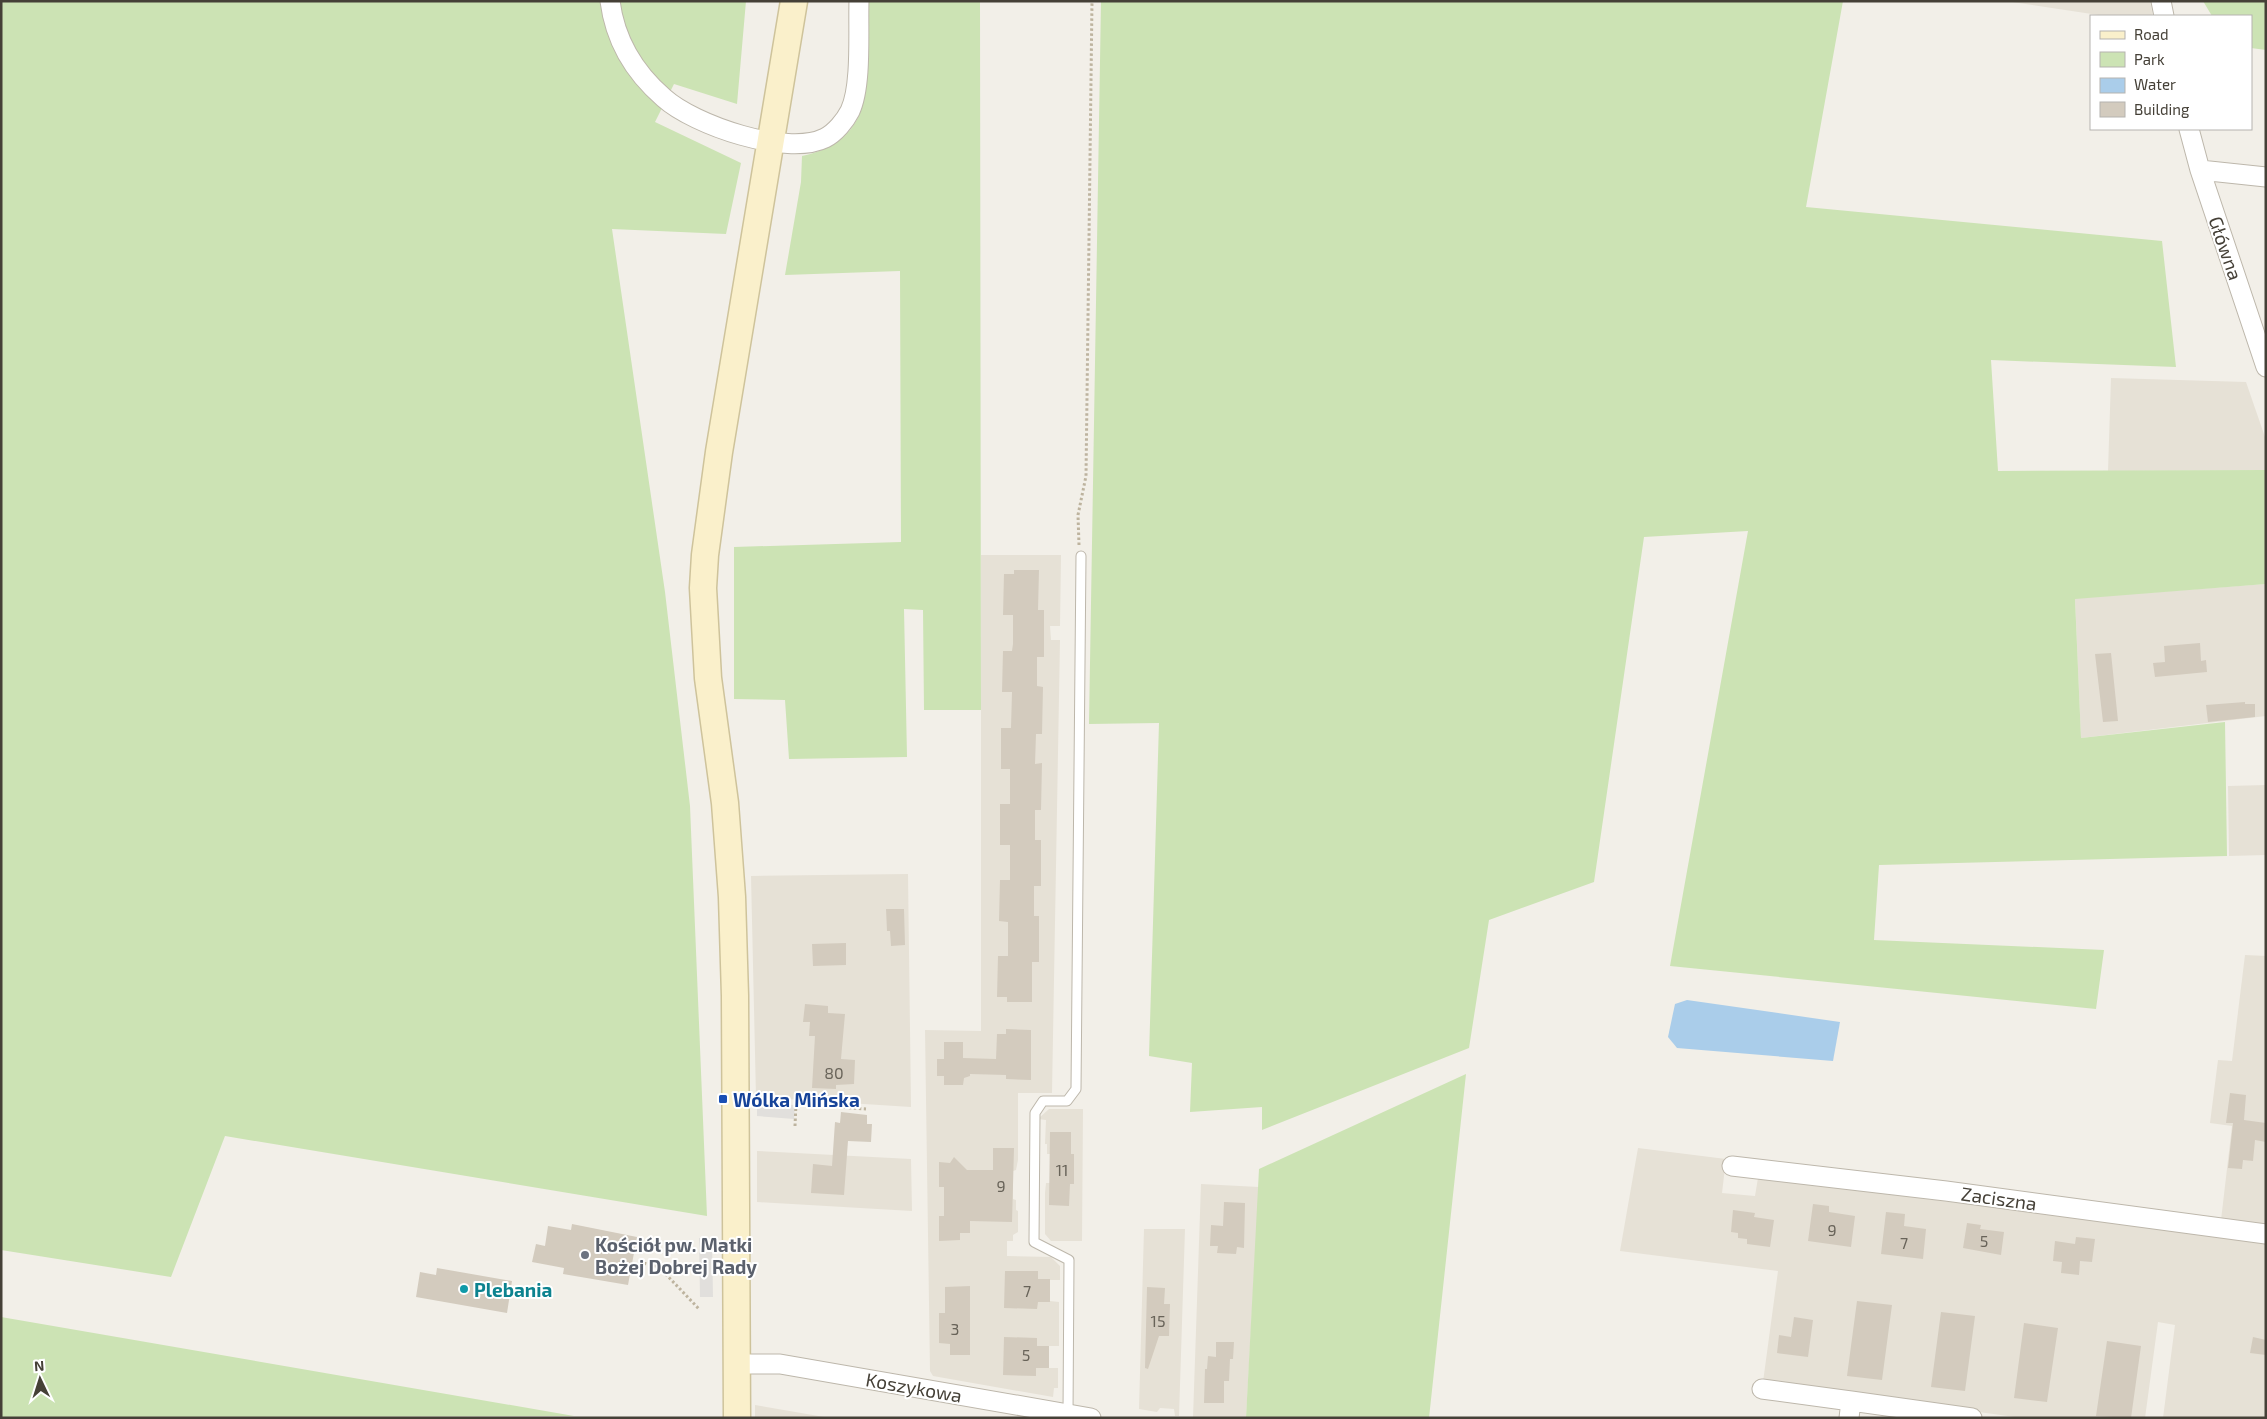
<svg xmlns="http://www.w3.org/2000/svg" width="2267" height="1419" viewBox="0 0 2267 1419" font-family="'Exo 2',sans-serif">
  <rect width="100%" height="100%" fill="#f2efe8"/>
  <path fill="#e6e1d6" d="M2006,1H2150L2153,16H2105Z
    M2111,378L2246,382L2266,440V470L2108,471Z
    M981,555H1061L1060,626H1050L1051,640H1060L1052,1093H1018V1160L1016,1170L1013,1171V1199L1016,1200V1210L1018,1211V1232L1013,1235V1241H1007V1256L1051,1257L1060,1266V1280H1050V1301L1059,1302V1346H1049V1368H1058V1388H1054L1053,1397L933,1376L930,1371L925,1030L981,1031Z
    M2266,584V716L2081,738L2075,598Z
    M2266,785V855L2229,856L2228,786Z
    M908,874L911,1107L756,1097L751,876Z
    M2245,955L2266,956V1226L2221,1220L2232,1126L2210,1123L2218,1060L2232,1061Z
    M1049,1109H1083L1082,1241H1051L1045,1234V1193L1046,1183H1050V1154H1047V1144H1045L1046,1120L1038,1119Z
    M1638,1148L1726,1159L1722,1193L1755,1196L1758,1178L2266,1241V1418H2163L2175,1325L2158,1322L2145,1418H2022L1763,1382L1778,1271L1620,1251Z
    M757,1151L911,1159L912,1211L757,1202Z
    M1201,1184L1259,1187L1246,1418H1193Z
    M1144,1229H1185L1179,1416H1175L1174,1409L1160,1408L1157,1412L1139,1409Z
    M755,1405L830,1418H755Z"/>
  <path fill="#cce3b4" d="M1,1H746L737,104L674,84L655,122L741,163L726,234L612,229L665,592L690,806L707,1216L225,1136L171,1277L1,1250Z
    M865,1H980L981,710H924L923,610L904,609L907,757L789,759L785,700L734,699V547L901,542L900,271L785,275L801,182L802,156C832,149 851,138 862,108Z
    M1101,1H1843L1806,207L2162,241L2176,367L1991,360L1998,471L2266,470V584L2075,599L2081,738L2225,722L2227,856L1879,865L1874,940L2104,950L2096,1009L1670,966L1748,531L1644,537L1594,882L1489,920L1469,1048L1262,1130V1107L1190,1112L1192,1063L1149,1056L1159,723L1089,724Z
    M2203,1H2266V50L2251,48V16H2212Z
    M1466,1074L1429,1418H1246L1259,1169Z
    M1,1317L574,1416L1,1418Z"/>
  <path fill="#e1dfdc" d="M757,1103L795,1105L794,1119L757,1116Z
    M712,1238L713,1297H700L699,1238Z"/>
  <path fill="#aacdea" d="M1687,1000L1840,1022L1833,1061L1677,1048L1668,1037L1675,1004Z"/>
  <path fill="#d3cbbe" d="M1014,570H1039L1038,610H1044V657H1037V686L1043,687L1042,734H1036L1035,764L1042,763L1041,810H1035V840H1041V886H1034V916H1039V962H1032V1002H1007V997H997L998,956H1008V922L999,921L1000,880H1010V845H1000V804H1010V769H1001V728H1011L1012,692H1002L1003,651H1012L1013,644V615H1003L1004,574H1014Z
    M2200,643L2201,661L2206,660L2207,672L2155,677L2153,663L2165,662L2164,646Z
    M2111,653L2118,721L2103,722L2095,654Z
    M2245,702V704H2255V717L2208,722L2206,705Z
    M886,909H904L905,945L891,946L890,931H887Z
    M846,943V965L813,966L812,944Z
    M805,1004L828,1006V1013L845,1014L841,1059L855,1060L854,1084L836,1085V1089L812,1088L815,1036H809L810,1022H803Z
    M1006,1029L1031,1030V1080L1006,1079V1075L970,1074V1076L964,1078L963,1085H944V1076H937V1059H944V1042H963V1058L996,1059L997,1034H1006Z
    M2230,1093L2246,1095L2244,1120L2266,1123V1142L2255,1140L2253,1161L2243,1160L2242,1169L2228,1168L2233,1123H2226Z
    M841,1112L867,1115V1124H872L871,1142L848,1141L844,1195L811,1193L813,1164L832,1166L835,1122L840,1123Z
    M1050,1132H1071V1154H1074V1184H1070L1069,1206L1049,1205Z
    M993,1148H1014L1012,1222L970,1221V1233H960V1240L939,1241V1216H944V1187H939V1162L950,1163L954,1157L967,1170H993Z
    M1224,1202L1245,1203L1244,1248L1237,1247L1236,1254L1217,1253L1218,1246H1210L1211,1225L1223,1226Z
    M1813,1204L1829,1206V1212L1855,1216L1851,1247L1808,1241Z
    M1733,1210L1755,1213L1754,1217L1774,1220L1770,1247L1747,1244V1239L1738,1238V1233L1731,1232Z
    M1886,1212L1905,1214L1904,1226L1926,1229L1923,1259L1881,1254Z
    M1967,1223L1981,1225L1980,1229L2004,1232L2001,1255L1963,1248Z
    M572,1224L637,1237L628,1285L563,1274L564,1268L532,1262L536,1244L545,1246L548,1226L571,1230Z
    M2076,1237L2095,1239L2092,1262L2080,1261L2079,1275L2061,1273L2062,1262L2053,1261L2055,1241L2075,1244Z
    M437,1268L512,1281L507,1313L416,1297L420,1272L436,1275Z
    M1005,1271H1038V1279H1050V1302H1038L1037,1309L1004,1308Z
    M970,1286V1355H950V1344L939,1343V1313H945V1287Z
    M1147,1287L1165,1288L1164,1304H1170L1169,1336H1159L1148,1369L1145,1368Z
    M1857,1301L1892,1305L1882,1380L1847,1376Z
    M1941,1312L1975,1316L1965,1391L1931,1387Z
    M1794,1317L1813,1320L1808,1357L1777,1353L1779,1335L1791,1337Z
    M2024,1323L2058,1328L2047,1402L2014,1398Z
    M1004,1337L1037,1338V1346H1049V1368H1036V1376L1003,1375Z
    M2253,1337L2266,1340V1355L2250,1353Z
    M2107,1341L2141,1346L2131,1418L2096,1416Z
    M1216,1342H1234L1233,1359H1230L1229,1381H1224V1403H1204L1205,1369H1207L1208,1356L1216,1357Z"/>
  <g fill="none" stroke-linecap="round" stroke-linejoin="round">
    <g stroke="#bdb7ab" stroke-width="11">
      <path id="lane" d="M1068,1414L1069,1260L1034,1242L1035,1113L1043,1101H1067L1076,1089L1081,556"/>
    </g>
    <g stroke="#bdb7ab" stroke-width="21">
      <path id="street" d="M610,1C615,40 635,73 664,98C694,125 787,157 825,138C835,133 845,121 850,111C862,86 858,30 859,1
        M2161,1L2164,16
        M2189,129L2200,170L2266,367
        M2200,170L2266,177
        M1732,1166L1946,1191L2266,1234
        M737,1364H780L1091,1418
        M1762,1389L1851,1401L1849,1418
        M1851,1401L1972,1418"/>
    </g>
    <g stroke="#cec39b" stroke-width="29">
      <path id="secondary" d="M737,1418L735,996L732,897L725,803L708,678L703,588L705,555L719,452L794,1"/>
    </g>
    <path stroke="#bdb39e" stroke-width="3" stroke-dasharray="2.5 2.5" stroke-linecap="butt" d="M1079,545L1078,515L1086,476L1092,1
      M795,1126L796,1104L866,1109
      M639,1262L659,1267L699,1309"/>
    <use href="#lane" stroke="#fff" stroke-width="9"/>
    <use href="#street" stroke="#fff" stroke-width="19"/>
    <use href="#secondary" stroke="#faf0cb" stroke-width="26"/>
  </g>
  <rect fill="#1a4fb4" stroke="#fff" stroke-width="2" x="718" y="1094" width="10" height="10" rx="2.5"/>
  <circle fill="#6b7280" stroke="#fff" stroke-width="2" cx="585" cy="1255" r="5"/>
  <circle fill="#0f9aa8" stroke="#fff" stroke-width="2" cx="464" cy="1289" r="5"/>
  <g text-anchor="middle" dominant-baseline="central" stroke-width="4" stroke-linejoin="round" paint-order="stroke">
    <g font-size="16" fill="#686359">
      <text x="834" y="1072">80</text>
      <text x="1062" y="1169">11</text>
      <text x="1001" y="1185">9</text>
      <text x="1832" y="1229">9</text>
      <text x="1984" y="1240">5</text>
      <text x="1904" y="1242">7</text>
      <text x="1027" y="1290">7</text>
      <text x="1158" y="1320">15</text>
      <text x="955" y="1328">3</text>
      <text x="1026" y="1354">5</text>
    </g>
    <g font-size="19" fill="#454037" stroke="#fff">
      <text transform="translate(2226 248) rotate(71)">Główna</text>
      <text transform="translate(1999 1198) rotate(8)">Zaciszna</text>
      <text transform="translate(914 1387) rotate(10)">Koszykowa</text>
    </g>
    <g font-size="19" font-weight="bold" fill="#164399" stroke="#fff" text-anchor="start">
      <text x="733" y="1099">Wólka Mińska</text>
    </g>
    <g font-size="19" font-weight="bold" fill="#5b616d" stroke="#fff" text-anchor="start">
      <text x="595" y="1244">Kościół pw. Matki<tspan x="595" dy="22">Bożej Dobrej Rady</tspan></text>
    </g>
    <g font-size="19" font-weight="bold" fill="#0d838f" stroke="#fff" text-anchor="start">
      <text x="474" y="1289">Plebania</text>
    </g>
  </g>
  <rect width="2267" height="1419" fill="none" stroke="#454037" stroke-width="5"/>
  <rect x="2090" y="15" width="162" height="115" fill="#ffffff" stroke="#b5b3af"/>
  <rect x="2100" y="31" width="25" height="8" fill="#faf0cb" stroke="#b5b3af"/>
  <text x="2134" y="40" font-size="15" fill="#454037">Road</text>
  <rect x="2100" y="52" width="25" height="15" fill="#cce3b4" stroke="#b5b3af"/>
  <text x="2134" y="65" font-size="15" fill="#454037">Park</text>
  <rect x="2100" y="78" width="25" height="15" fill="#aacdea" stroke="#b5b3af"/>
  <text x="2134" y="90" font-size="15" fill="#454037">Water</text>
  <rect x="2100" y="102" width="25" height="15" fill="#d3cbbe" stroke="#b5b3af"/>
  <text x="2134" y="115" font-size="15" fill="#454037">Building</text>
  <g transform="translate(40 1379) rotate(356)" stroke="#ffffff" stroke-width="4" paint-order="stroke">
  <path d="M0-4L9 19L0 12L-9 19Z" fill="#454037"/>
  <text y="-8" font-size="14" font-weight="bold" text-anchor="middle" fill="#454037">N</text>
  </g>
</svg>
